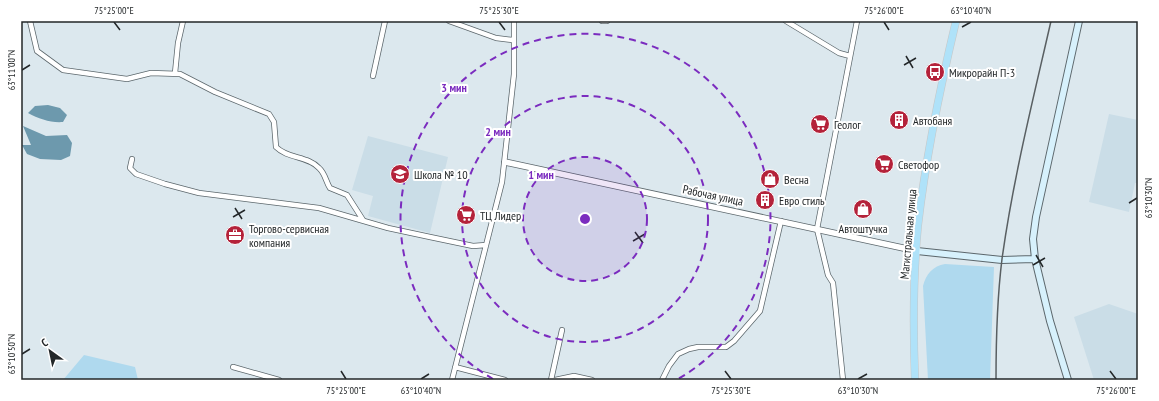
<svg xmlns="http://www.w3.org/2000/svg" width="1159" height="401" viewBox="0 0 1159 401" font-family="'PT Sans Narrow',sans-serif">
  <rect width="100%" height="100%" fill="#dce8ee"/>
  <path fill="#cadde7" d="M1109,114L1138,120V183H1135L1129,212L1089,202Z
    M368,136L448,157L430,233L368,216L373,196L352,190Z
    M1109,304L1138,314V380H1094L1074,317Z"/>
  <path fill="#afd9ee" d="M945,264L994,267L990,380H928L923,286C926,274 933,266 945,264Z
    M84,355L135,367L138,380H63Z"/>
  <path fill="#6d99ad" d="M48,105L60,108L67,115L63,122C51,123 39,119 28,113L35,106Z
    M23,126L46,136L67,135L72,143L70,156L61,160L40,159L27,154L22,145H31Z"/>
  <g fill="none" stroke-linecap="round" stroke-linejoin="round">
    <g stroke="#5c676c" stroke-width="6">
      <path id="minor" d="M30,21L37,51L63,70L127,79L151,73L180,74L215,92L269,114L274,122L276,147C288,159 308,156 319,168C325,173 326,182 330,188L347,195L363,220
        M449,21L496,38L513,40
        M602,21H607
        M786,21L839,53L850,56
        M175,73L178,43L183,21
        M373,76L385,21
        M132,159L130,168L136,174L165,184L199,193L319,208L388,228L430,237L473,246L486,245
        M233,367L279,380
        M455,367L505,380
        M452,380L502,182L514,74V21
        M551,380L562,330
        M555,380L574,376L592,380
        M662,380L669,366L678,354L689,349L698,347H726L734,341L760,311L781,221
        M843,380L833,283L828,275L817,229L857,21"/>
    </g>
    <g stroke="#5c676c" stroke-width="7">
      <path id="tertiary" d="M505,162L917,251"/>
    </g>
    <g stroke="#5c676c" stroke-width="8">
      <path id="secondary" d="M917,251L1002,260L1035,259
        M1068,380L1050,321L1035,259L1033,239L1036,217L1079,21"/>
    </g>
    <g stroke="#c6c7c7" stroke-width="8">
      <path id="primary" d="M915,380C913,328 913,276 918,225C926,156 940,88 956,21"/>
    </g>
    <use href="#minor" stroke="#fff" stroke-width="4.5"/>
    <use href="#tertiary" stroke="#fff" stroke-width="5.5"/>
    <use href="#secondary" stroke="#d7f1fc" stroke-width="6"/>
    <use href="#primary" stroke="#afe2f9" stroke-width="7"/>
    <path stroke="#595f62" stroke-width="1.5" d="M996,380C996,339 997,299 1002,259C1013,179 1033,100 1051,21"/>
  </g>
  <path fill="none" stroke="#232729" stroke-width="1.5" d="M114,22L120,30M499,22L505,30M884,22L889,30M962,27L971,22M906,56L913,68M904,65L916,58M22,70L30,65M1129,203L1137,198M235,208L242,219M233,217L245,210M635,232L643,243M633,241L645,234M1036,255L1043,267M1033,265L1045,258M22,354L30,349M341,371L346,379M725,371L731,379M1110,371L1116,379M421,379L429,374M858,379L867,374"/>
  <circle cx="585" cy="219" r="62" fill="#7b2cbf" fill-opacity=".12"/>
  <g fill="none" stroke="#7b2cbf" stroke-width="2" stroke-dasharray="7 5">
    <circle cx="585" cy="219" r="62"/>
    <circle cx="585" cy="219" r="123"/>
    <path d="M493 379A185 185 0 1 1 678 379"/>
  </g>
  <defs>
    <g id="bus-disc" transform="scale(1)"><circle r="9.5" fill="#b4223a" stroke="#fff"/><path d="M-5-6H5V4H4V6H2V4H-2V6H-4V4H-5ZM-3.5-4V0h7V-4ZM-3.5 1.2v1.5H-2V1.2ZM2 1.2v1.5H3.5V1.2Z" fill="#fff"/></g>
    <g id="building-disc" transform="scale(1)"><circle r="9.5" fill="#b4223a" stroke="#fff"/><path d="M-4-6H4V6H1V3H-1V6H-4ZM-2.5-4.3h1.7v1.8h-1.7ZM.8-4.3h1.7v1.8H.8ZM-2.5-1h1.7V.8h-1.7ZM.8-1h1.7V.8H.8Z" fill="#fff"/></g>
    <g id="supermarket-disc" transform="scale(1)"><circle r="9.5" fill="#b4223a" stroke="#fff"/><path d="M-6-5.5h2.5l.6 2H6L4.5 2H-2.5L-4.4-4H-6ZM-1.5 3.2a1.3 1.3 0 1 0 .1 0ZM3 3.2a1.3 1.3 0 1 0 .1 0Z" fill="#fff"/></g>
    <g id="school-disc" transform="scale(1)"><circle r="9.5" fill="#b4223a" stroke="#fff"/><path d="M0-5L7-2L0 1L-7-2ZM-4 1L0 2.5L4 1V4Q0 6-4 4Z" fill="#fff"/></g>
    <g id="shop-disc" transform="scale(1)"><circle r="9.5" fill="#b4223a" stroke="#fff"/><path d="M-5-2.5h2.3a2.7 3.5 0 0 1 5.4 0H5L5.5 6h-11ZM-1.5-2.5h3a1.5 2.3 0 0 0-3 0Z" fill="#fff"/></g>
    <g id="office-disc" transform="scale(1)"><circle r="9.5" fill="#b4223a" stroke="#fff"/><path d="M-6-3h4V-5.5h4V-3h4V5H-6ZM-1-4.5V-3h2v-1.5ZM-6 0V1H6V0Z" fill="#fff"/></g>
  </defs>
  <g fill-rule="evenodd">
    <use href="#bus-disc" x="935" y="72"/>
    <use href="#building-disc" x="899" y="120"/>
    <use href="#supermarket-disc" x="820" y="124"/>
    <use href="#supermarket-disc" x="884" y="164"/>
    <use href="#school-disc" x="400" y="174"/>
    <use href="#shop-disc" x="770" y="179"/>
    <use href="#building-disc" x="765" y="200"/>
    <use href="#shop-disc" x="863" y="209"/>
    <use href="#supermarket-disc" x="466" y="215"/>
    <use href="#office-disc" x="235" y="235"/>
  </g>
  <g text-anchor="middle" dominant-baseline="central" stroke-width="4" stroke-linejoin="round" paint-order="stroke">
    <g font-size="12" fill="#232729" stroke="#fff" text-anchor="start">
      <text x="949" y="72">Микрорайн П-3</text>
      <text x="913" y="120">Автобаня</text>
      <text x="834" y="124">Геолог</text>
      <text x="898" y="164">Светофор</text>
      <text x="414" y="174">Школа № 10</text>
      <text x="784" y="179">Весна</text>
      <text x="779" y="200">Евро стиль</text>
      <text x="480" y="215">ТЦ Лидер</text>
      <text x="249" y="228">Торгово-сервисная<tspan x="249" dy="14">компания</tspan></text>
      <text x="863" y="228" text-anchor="middle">Автоштучка</text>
    </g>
    <g font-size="12" fill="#232729" stroke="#fff">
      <text transform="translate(713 195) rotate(12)">Рабочая улица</text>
      <text transform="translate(908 234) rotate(-85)">Магистральная улица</text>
    </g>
  </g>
  <circle cx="585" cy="219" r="6" fill="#7b2cbf" stroke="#fff" stroke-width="2"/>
  <g font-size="12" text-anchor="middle" font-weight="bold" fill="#7b2cbf" stroke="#fff" stroke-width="4" stroke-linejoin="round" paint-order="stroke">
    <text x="454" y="92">3 мин</text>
    <text x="498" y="136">2 мин</text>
    <text x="541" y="179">1 мин</text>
  </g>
  <rect width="1159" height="401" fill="none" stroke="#ffffff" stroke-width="44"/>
  <g transform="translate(50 351) rotate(327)" stroke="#ffffff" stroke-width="3" paint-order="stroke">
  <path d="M0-3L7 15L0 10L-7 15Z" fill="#232729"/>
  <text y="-6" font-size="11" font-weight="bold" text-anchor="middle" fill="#232729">С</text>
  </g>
  <rect x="22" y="22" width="1115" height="357" fill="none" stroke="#232729" stroke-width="1.5"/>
  <g font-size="10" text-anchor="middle" fill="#232729">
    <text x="114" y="14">75°25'00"E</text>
    <text x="499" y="14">75°25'30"E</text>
    <text x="884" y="14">75°26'00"E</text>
    <text x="971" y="14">63°10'40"N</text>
    <text transform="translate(11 70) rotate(-90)" y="4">63°11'00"N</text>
    <text transform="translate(1148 198) rotate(-90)" y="4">63°10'30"N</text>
    <text transform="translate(11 354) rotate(-90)" y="4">63°10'50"N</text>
    <text x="346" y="394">75°25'00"E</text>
    <text x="421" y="394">63°10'40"N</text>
    <text x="731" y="394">75°25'30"E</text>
    <text x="858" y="394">63°10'30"N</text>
    <text x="1116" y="394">75°26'00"E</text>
  </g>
</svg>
